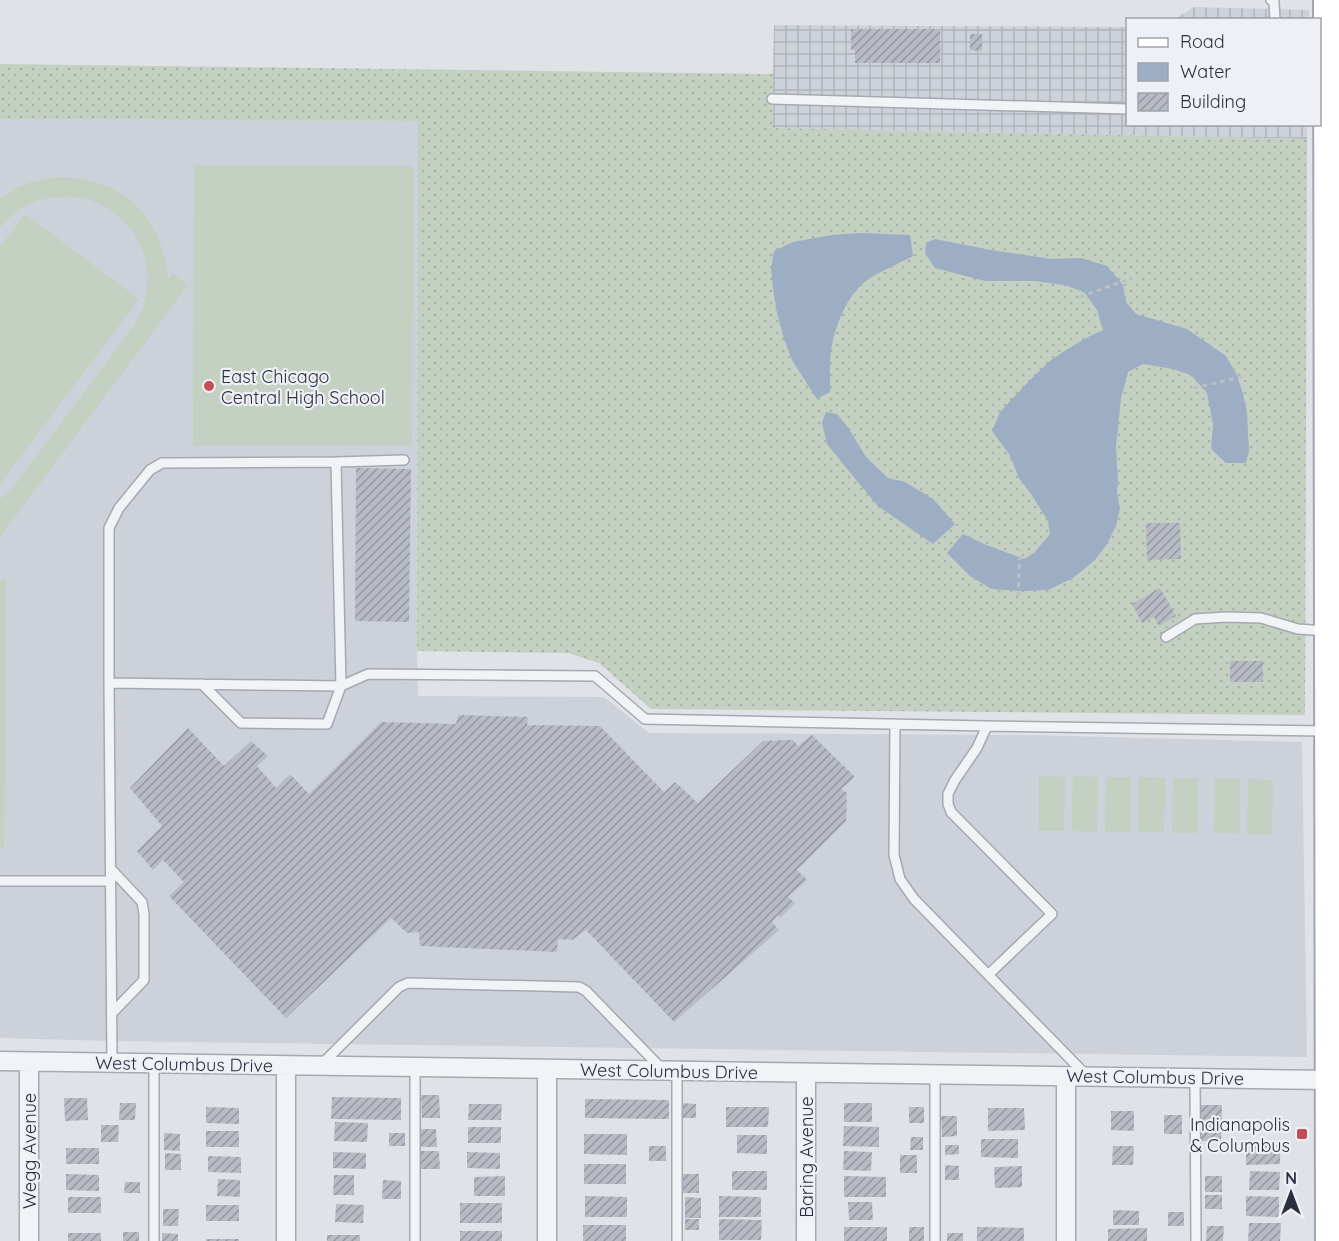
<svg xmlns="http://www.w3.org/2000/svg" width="1339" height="1241" viewBox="0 0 1339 1241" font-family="Quicksand,sans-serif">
  <defs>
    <pattern id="industrial-grid" width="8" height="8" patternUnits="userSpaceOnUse" patternTransform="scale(1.5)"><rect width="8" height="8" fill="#cdd1d9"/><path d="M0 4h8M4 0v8" fill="none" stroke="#b0b4bb"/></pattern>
    <pattern id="grass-dots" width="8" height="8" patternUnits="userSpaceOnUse" patternTransform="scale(1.5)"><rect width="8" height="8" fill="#c4d0c1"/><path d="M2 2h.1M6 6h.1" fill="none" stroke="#a8b3a7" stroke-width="1.8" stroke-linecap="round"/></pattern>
    <pattern id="building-hatch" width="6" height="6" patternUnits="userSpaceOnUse" patternTransform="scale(1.5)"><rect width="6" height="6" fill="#b7bbc3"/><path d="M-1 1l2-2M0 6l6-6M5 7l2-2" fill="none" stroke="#9598a0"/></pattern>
  </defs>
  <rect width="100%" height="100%" fill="#dfe2e7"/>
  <path fill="#cdd1d9" d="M0,119L418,121L417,651L418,696L604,697L649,733L1032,735L1302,742L1307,1057L112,1041L0,1038Z"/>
  <path fill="url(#industrial-grid)" d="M1194,7L1309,10V19L1173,20Z
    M774,25L1127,27L1128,124L1307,125V139L772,128Z"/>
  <path fill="url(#grass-dots)" d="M0,64L773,74L772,128L1307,139L1305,715L651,709L599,663L568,653L417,651L418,121L0,119Z"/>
  <path fill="#c4d0c1" d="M194,165L413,166L412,446H193Z
    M64,177C127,181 162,218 168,279L173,273L188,285L0,537V499L15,485L132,328C136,321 141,313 144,304C149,288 149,270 144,254C122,190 43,177 0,227V199C18,184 41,178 64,177Z
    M25,214L139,299L0,484V247Z
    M0,579H6L4,848H0Z
    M1039,776L1065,777L1064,831H1039Z
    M1073,776L1098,777L1097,832L1072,831Z
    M1106,777H1131L1130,832H1105Z
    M1139,777L1165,778L1164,832H1138Z
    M1173,778H1198L1197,833H1172Z
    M1215,778L1240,779V834L1214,833Z
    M1248,779L1273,780L1272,834H1247Z"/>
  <path fill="#9dadc4" d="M861,233L910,235L913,256C898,264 881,271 867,280C849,293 836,323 832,345C829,360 830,376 830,392L817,399L792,360L784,339L777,313L773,289L771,268L774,251L793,242L832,235Z
    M935,239L991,250L1052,259L1081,258L1107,266L1123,285L1126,302L1136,314L1187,329L1226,356L1236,373L1243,394L1247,412L1249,451L1246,463H1226L1211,449L1213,424L1207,393L1191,375L1173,369L1143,364L1128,372L1121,398L1116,447L1118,481L1117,493L1120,508L1116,526L1107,544L1095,560L1073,578L1048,590L1022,591L992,589L970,576L947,553L963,534L984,544L1024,559L1034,553L1050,534L1048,521L1033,497L1019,478L1009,454L992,431L1000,412L1032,378L1051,360L1071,347L1088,337L1103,330L1097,310L1084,292L1064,285L1035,281H985L935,268L925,253L926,243Z
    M826,412L837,414L849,429L866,457L888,478L905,482L933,499L955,524L933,544L878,506L857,481L827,444L822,423Z"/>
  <path fill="url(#building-hatch)" d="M851,29H940V63H855V50H851Z
    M970,34H982V51L970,50Z
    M356,468L411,469L409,622L355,621Z
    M1146,523H1180L1181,559L1147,560Z
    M1160,588L1176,616L1159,626L1154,617L1142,623L1132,604Z
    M1230,661H1263V682H1230Z
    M458,715L528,717L527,725L600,726L664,792L675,782L698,803L763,741L793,740L798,746L812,735L855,777L841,789L847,793L846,821L797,870L807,880L788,897L795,903L780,918L778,915L772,922L779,930L674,1022L586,930L572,940L558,939L557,952L420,946L419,932L407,933L391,918L286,1018L169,896L184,882L163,860L153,870L137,851L162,826L130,788L188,728L224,766L251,741L268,756L257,766L276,788L290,774L309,794L381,722L456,724Z
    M421,1095H439L440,1118H422Z
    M332,1097L401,1098V1120L331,1119Z
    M64,1098H87L88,1120L65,1121Z
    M585,1099L669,1100V1119L585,1118Z
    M120,1103H136L135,1120H119Z
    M681,1103L696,1104V1118H681Z
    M844,1103H872V1122H844Z
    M469,1104H502L501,1120H468Z
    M1201,1105H1222L1221,1142L1200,1141Z
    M206,1107L239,1108V1124L206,1123Z
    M726,1107H769L768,1127H726Z
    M909,1107H924V1123H909Z
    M988,1108H1024L1025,1130L988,1131Z
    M1111,1111H1134V1131L1111,1130Z
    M1164,1115H1182V1134H1164Z
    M941,1116H957V1136L942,1137Z
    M335,1122L368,1123L367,1142L334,1141Z
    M101,1125H119L118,1142H101Z
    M844,1126L879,1127V1147L843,1146Z
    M468,1127H501V1143H468Z
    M420,1129H436L437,1147H421Z
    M206,1131H239V1147H206Z
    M164,1133L180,1134V1151L164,1150Z
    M389,1133H405V1146H389Z
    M584,1134H627V1155L584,1154Z
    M737,1135H767V1154L737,1153Z
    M911,1137H923V1150H910Z
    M981,1139H1018V1158L981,1157Z
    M945,1145H959V1154L945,1155Z
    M1280,1145V1164L1246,1165V1146Z
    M649,1146H666V1161H649Z
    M1113,1146H1134L1133,1165H1112Z
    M66,1148H99V1164H66Z
    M421,1151H439L440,1169H421Z
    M844,1151L872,1152L871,1171L843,1170Z
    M333,1152L366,1153V1169L333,1168Z
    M467,1152L500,1153V1169L467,1168Z
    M165,1153L181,1154V1170H165Z
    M900,1155H917V1173H900Z
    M208,1156L241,1157V1173L208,1172Z
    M584,1164H626V1184H584Z
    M945,1165L959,1166V1180H945Z
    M1022,1166V1187L995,1188L994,1167Z
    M732,1171H767V1190H732Z
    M1250,1171L1280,1172L1279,1190H1249Z
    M66,1174L99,1175V1191L66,1190Z
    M682,1174H699V1193H681Z
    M334,1175H354V1195H333Z
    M505,1176V1196H474V1177Z
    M844,1176L886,1177V1197H844Z
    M1205,1176H1222V1192H1205Z
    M218,1179L240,1180V1197L217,1196Z
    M383,1180L401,1181V1199H382Z
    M125,1182H140V1193H124Z
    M1205,1195H1222V1209H1205Z
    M585,1196L627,1197V1217H585Z
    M719,1196L761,1197V1217H719Z
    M1246,1196L1279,1197V1217L1246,1216Z
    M68,1197H101V1213H68Z
    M685,1197L701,1198V1218H685Z
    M848,1202H872L873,1220H849Z
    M460,1203H502V1223H460Z
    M336,1204L364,1205L363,1223L335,1222Z
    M206,1205H239V1221H206Z
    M163,1209H179L178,1226H163Z
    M1113,1210L1139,1211V1225H1113Z
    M1168,1212H1184V1226H1168Z
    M685,1219H699V1230H685Z
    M719,1219L762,1220L761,1240H719Z
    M1249,1223H1281L1280,1241H1248Z
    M583,1225H626V1241H583Z
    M1207,1226H1224L1223,1241H1206Z
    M844,1227H887V1241H844Z
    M909,1227H924V1241H909Z
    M977,1227L1024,1228V1241H977Z
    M1147,1228V1241H1108V1229Z
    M460,1231H502V1241H460Z
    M123,1232H139V1241H123Z
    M68,1233H101V1241H68Z
    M162,1233L178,1234V1241H162Z
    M947,1233H963V1241H947Z
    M327,1235H360V1241H327Z
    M206,1239H239V1241H206Z"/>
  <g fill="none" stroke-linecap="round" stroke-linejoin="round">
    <g stroke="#a5a9b1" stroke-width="12">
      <path id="lane" d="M1271,0L1274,2L1275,20
        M772,99L1128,109
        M336,462L404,460
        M1166,637L1195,619L1226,617L1261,618L1298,629L1326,631
        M109,683V528L119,508L150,470L162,463H170L336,462L341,686L327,724L241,723L202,684
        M895,724L894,855L900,879L914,899L1086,1075
        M987,726L977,748L955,780L948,794V804L951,812L1052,914L989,974
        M111,869L142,902L144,914V980L112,1013
        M0,881H111
        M112,1063L109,683L341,686L368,674L595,676L645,719L987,726L1327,731
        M154,1063V1241
        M322,1064L399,987L408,983L579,987L586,991L662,1069
        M415,1067V1241
        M935,1074V1241
        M1195,1078L1196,1241
        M677,1241V1071"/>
    </g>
    <g stroke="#a5a9b1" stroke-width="21">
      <path id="street" d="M0,1061L1330,1080
        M806,1073V1241
        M1066,1076V1241
        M29,1241V1062
        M286,1241V1065
        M547,1241V1069"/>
    </g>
    <g stroke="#9fa5b2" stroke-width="32">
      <path id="primary" d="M1328,0L1330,1241"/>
    </g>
    <path stroke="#bdc0c6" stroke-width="3" stroke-dasharray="4.5 4.5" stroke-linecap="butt" d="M1080,297L1132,278
      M1194,388L1245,376
      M1018,596L1020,549"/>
    <use href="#lane" stroke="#f1f3f6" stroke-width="9"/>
    <use href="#street" stroke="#f1f3f6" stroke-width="18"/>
    <use href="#primary" stroke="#fff" stroke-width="28"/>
  </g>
  <g fill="#c34d57" stroke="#eef0f5" stroke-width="2">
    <circle cx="209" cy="386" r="6"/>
    <rect x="1296" y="1128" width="12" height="12" rx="3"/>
  </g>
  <g text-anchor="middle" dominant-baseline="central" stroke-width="4.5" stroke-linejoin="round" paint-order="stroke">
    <g font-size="18" fill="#292f3d" stroke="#eef0f5" text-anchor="start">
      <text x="221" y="376">East Chicago<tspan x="221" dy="21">Central High School</tspan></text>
      <text x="1290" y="1124" text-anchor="end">Indianapolis<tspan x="1290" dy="21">&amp; Columbus</tspan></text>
    </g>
    <g font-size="18" fill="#292f3d" stroke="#eef0f5">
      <text transform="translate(184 1064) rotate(1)">West Columbus Drive</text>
      <text transform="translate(669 1071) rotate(1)">West Columbus Drive</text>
      <text transform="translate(1155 1077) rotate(1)">West Columbus Drive</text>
      <text transform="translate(29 1151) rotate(-90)">Wegg Avenue</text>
      <text transform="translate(806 1157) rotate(-90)">Baring Avenue</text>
    </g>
  </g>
  <rect x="1126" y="18" width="195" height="108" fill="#eef0f5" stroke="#9fa3ab" stroke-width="1.5"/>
  <rect x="1138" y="38" width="30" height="9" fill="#ffffff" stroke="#9fa3ab" stroke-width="1.5"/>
  <text x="1180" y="48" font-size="18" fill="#292f3d">Road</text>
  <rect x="1138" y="63" width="30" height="18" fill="#9dadc4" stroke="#9fa3ab" stroke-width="1.5"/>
  <text x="1180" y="78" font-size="18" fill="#292f3d">Water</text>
  <rect x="1138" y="93" width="30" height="18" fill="url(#building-hatch)" stroke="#9fa3ab" stroke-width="1.5"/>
  <text x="1180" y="108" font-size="18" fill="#292f3d">Building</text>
  <g transform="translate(1291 1193)" stroke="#eef0f5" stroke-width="4.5" paint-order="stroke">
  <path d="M0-4.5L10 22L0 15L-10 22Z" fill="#292f3d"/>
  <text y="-9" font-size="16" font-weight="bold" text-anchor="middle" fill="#292f3d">N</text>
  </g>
</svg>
